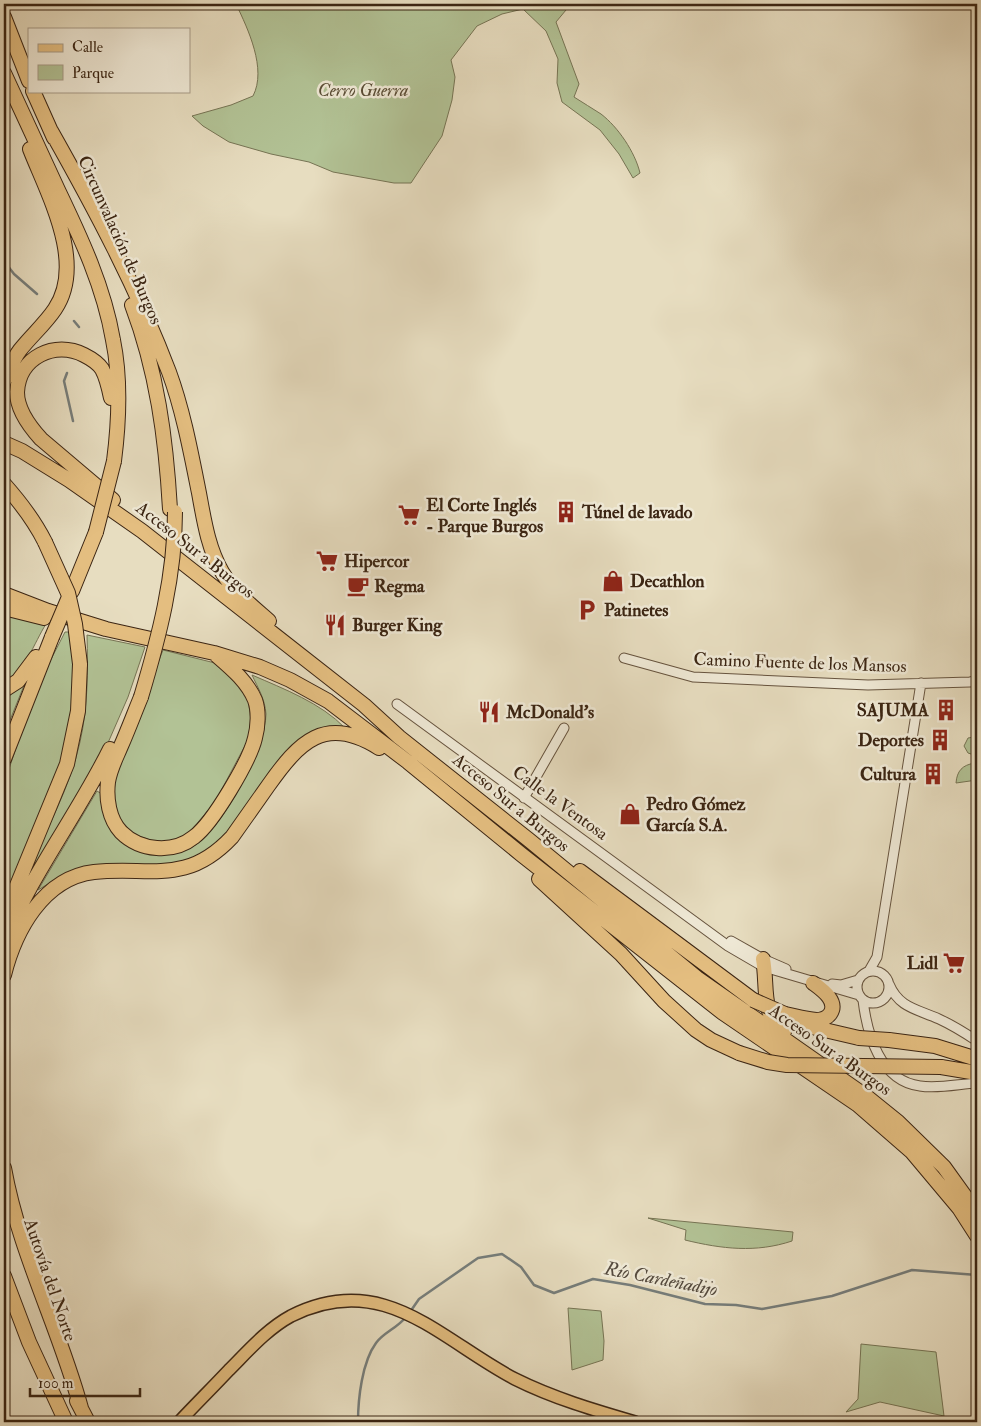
<svg xmlns="http://www.w3.org/2000/svg" width="981" height="1426" viewBox="0 0 981 1426" font-family="'IM FELL Double Pica',serif">
  <rect width="100%" height="100%" fill="#e7ddc0"/>
  <filter id="stains"><feTurbulence type="fractalNoise" baseFrequency=".004" numOctaves="4"/><feColorMatrix values="0 0 0 0 .2 0 0 0 0 .09 0 0 0 0 .02 0 0 0 .5 -.17"/></filter>
  <radialGradient id="worn" r=".72"><stop offset=".6" stop-color="#630" stop-opacity="0"/><stop offset="1" stop-color="#630" stop-opacity=".3"/></radialGradient>
  <path fill="#b2c295" stroke="#767454" d="M236,4H571L556,22L579,84L574,97C583,103 592,108 601,114C618,127 635,152 640,173L633,178L619,154L600,130L562,102L557,83L558,59L546,31L523,9L502,14L477,26L451,60L455,77L452,100L442,136L411,183H394L333,172L309,162L271,154L229,142L203,126L192,116L231,105L253,96C267,69 248,29 236,4Z
    M4,614L46,624C35,641 23,676 4,683Z
    M65,632H72C73,657 74,683 72,708C64,777 30,842 4,905V784L29,709L43,675Z
    M87,635L145,647L128,697L97,768L31,875L27,873C46,830 70,788 80,742C88,707 88,671 87,635Z
    M163,650L219,664L234,678L248,699L251,720L248,740L215,802L188,834L171,842L153,841L133,834L115,813L112,788L128,740Z
    M252,675C284,689 321,703 345,728L323,730L237,825L196,861L162,867L118,865L66,873L38,890L97,791L102,794C105,805 107,821 112,831C120,844 133,849 147,850C163,852 177,854 192,847C221,832 266,747 266,714C265,699 258,688 252,675Z
    M25,683L4,735V699Z
    M974,737L977,738V753L974,755L968,753L964,746L968,738Z
    M975,763L977,764V780L956,783C957,771 962,765 975,763Z
    M648,1218L793,1232L792,1241C756,1253 722,1249 685,1240L686,1230Z
    M568,1308L601,1311L604,1341L603,1360L572,1370Z
    M861,1344L936,1352L944,1416L880,1402L846,1412L858,1399Z"/>
  <g fill="none" stroke-linecap="round" stroke-linejoin="round">
    <path stroke="#767d7a" stroke-width="2.5" d="M4,261L14,274L37,294
      M74,321L79,327
      M67,373L64,381L73,421
      M410,1312L419,1299L478,1258L502,1254L521,1267L534,1285L554,1293L593,1279L630,1285L705,1304L736,1305L762,1309L832,1296L912,1270L977,1275
      M358,1422C358,1399 362,1362 376,1343C383,1333 397,1328 405,1318"/>
    <g stroke="#66533e" stroke-width="11">
      <path id="minor" d="M624,658L693,677L868,685L970,682L977,680
        M397,704L728,946L764,967L859,995
        M524,798L564,728
        M731,941L763,959L786,969
        M857 987a16 16 0 1 1 32 0a16 16 0 1 1-32 0Z
        M869,971L877,957L921,683
        M832,984L841,985L858,980
        M889,984C899,1008 917,1009 939,1019C952,1025 965,1033 977,1041
        M863,1000C867,1034 880,1081 920,1086C938,1089 959,1084 977,1083"/>
    </g>
    <g stroke="#3b2513" stroke-width="14">
      <path id="major" d="M179,1422C195,1405 212,1388 229,1370C248,1351 267,1329 291,1316C384,1269 440,1340 515,1379C553,1398 594,1410 635,1422"/>
    </g>
    <g stroke="#3b2513" stroke-width="16">
      <path id="highway" d="M4,17L29,81
        M4,73C22,112 40,151 58,190C81,238 104,287 113,340C121,379 119,422 114,461
        M33,91L54,138
        M51,131C95,209 137,288 169,372C183,410 191,453 199,493C204,520 208,548 222,572C234,592 252,606 269,621
        M132,305C157,371 166,439 170,509
        M4,381C9,371 13,359 20,350C31,336 45,324 55,309C86,263 48,195 30,149
        M111,398C109,388 107,378 102,369C98,363 90,358 84,355C55,340 19,357 17,392C17,410 30,427 41,439L113,500
        M4,443L22,451L69,480L142,531L364,705L399,737L529,840L697,978L867,1097L898,1122L944,1167L977,1213
        M4,484C20,502 34,520 45,542
        M72,591L96,532
        M4,594L48,611L106,629L214,653L260,667L290,680L328,701L408,762L522,855L723,1013L858,1105L912,1152L959,1208L977,1236
        M4,608L44,618
        M4,690L18,681L36,657
        M141,697C134,714 128,730 121,746C116,758 110,769 108,782C106,799 109,819 121,832C140,851 173,854 194,837C213,823 250,760 255,738C258,727 259,711 255,700C247,681 231,668 216,655
        M4,759L52,637
        M580,871L753,1000
        M539,879L621,954L664,1001L696,1030L711,1040L739,1053
        M4,917L67,764L78,711L80,664
        M4,941C32,873 78,814 110,749
        M763,959C768,985 760,1014 784,1032
        M4,975C15,931 43,878 94,872C150,866 186,886 232,837C244,820 256,803 268,786C299,742 325,714 379,748
        M785,1014C795,1016 806,1019 816,1020C821,1020 827,1018 830,1014C839,1001 821,989 813,983
        M802,1022L816,1028L859,1038
        M889,1040L935,1046L977,1059
        M941,1067L977,1073
        M4,1168C19,1252 59,1327 81,1408
        M4,1276L29,1342L66,1422
        M77,1401L88,1422"/>
    </g>
    <use href="#minor" stroke="#efe9d6" stroke-width="9"/>
    <use href="#major" stroke="#e4be80" stroke-width="11"/>
    <use href="#highway" stroke="#e4be80" stroke-width="14"/>
    <g stroke="#3b2513" stroke-width="16" stroke-linecap="butt">
      <path id="highway-bridge" d="M96,532L114,461
        M45,542L68,593L75,624L80,664
        M52,637L69,597
        M141,697C159,637 175,576 175,512
        M753,1000L785,1014
        M859,1038L889,1040
        M739,1053L768,1062L787,1065L941,1067"/>
    </g>
    <use href="#highway-bridge" stroke="#e4be80" stroke-width="14"/>
  </g>
  <defs>
    <g id="building-bare" transform="scale(1.725)"><path d="M-4-6H4V6H1V3H-1V6H-4ZM-2.5-4.3h1.7v1.8h-1.7ZM.8-4.3h1.7v1.8H.8ZM-2.5-1h1.7V.8h-1.7ZM.8-1h1.7V.8H.8Z" fill="#8f2418" stroke="#efe9d6" stroke-width="2.5" paint-order="stroke"/></g>
    <g id="supermarket-bare" transform="scale(1.725)"><path d="M-6-5.5h2.5l.6 2H6L4.5 2H-2.5L-4.4-4H-6ZM-1.5 3.2a1.3 1.3 0 1 0 .1 0ZM3 3.2a1.3 1.3 0 1 0 .1 0Z" fill="#8f2418" stroke="#efe9d6" stroke-width="2.5" paint-order="stroke"/></g>
    <g id="shop-bare" transform="scale(1.725)"><path d="M-5-2.5h2.3a2.7 3.5 0 0 1 5.4 0H5L5.5 6h-11ZM-1.5-2.5h3a1.5 2.3 0 0 0-3 0Z" fill="#8f2418" stroke="#efe9d6" stroke-width="2.5" paint-order="stroke"/></g>
    <g id="cafe-bare" transform="scale(1.725)"><path d="M-5.5-4.5H6V0H3Q3 3.5 0 3.5H-2.5Q-5.5 3.5-5.5 0ZM3-3.2v2h1.7v-2ZM-6 4.5H4V6H-6Z" fill="#8f2418" stroke="#efe9d6" stroke-width="2.5" paint-order="stroke"/></g>
    <g id="parking-bare" transform="scale(1.725)"><path d="M-3.5-5.5H1a3.5 3.5 0 0 1 0 7H-1V5.5H-3.5ZM-1-3.4V-.6H.8a1.4 1.4 0 0 0 0-2.8Z" fill="#8f2418" stroke="#efe9d6" stroke-width="2.5" paint-order="stroke"/></g>
    <g id="restaurant-bare" transform="scale(1.725)"><path d="M-5-6h1v4h1v-4h1v4h1v-4h1v5L-1.5 .5V6h-2V.5L-5-1ZM5-6V6H3V1.5H1.5Q1.5-4 5-6Z" fill="#8f2418" stroke="#efe9d6" stroke-width="2.5" paint-order="stroke"/></g>
  </defs>
  <g fill-rule="evenodd">
    <use href="#building-bare" x="566" y="512"/>
    <use href="#supermarket-bare" x="409" y="515"/>
    <use href="#supermarket-bare" x="327" y="561"/>
    <use href="#shop-bare" x="613" y="581"/>
    <use href="#cafe-bare" x="358" y="586"/>
    <use href="#parking-bare" x="587" y="610"/>
    <use href="#restaurant-bare" x="335" y="625"/>
    <use href="#building-bare" x="946" y="710"/>
    <use href="#restaurant-bare" x="489" y="712"/>
    <use href="#building-bare" x="940" y="740"/>
    <use href="#building-bare" x="933" y="774"/>
    <use href="#shop-bare" x="630" y="814"/>
    <use href="#supermarket-bare" x="954" y="963"/>
  </g>
  <g text-anchor="middle" dominant-baseline="central" stroke-width="5" stroke-linejoin="round" paint-order="stroke">
    <g font-size="18" font-style="italic" fill="#594c34" stroke="#efe9d6">
      <text x="363" y="90">Cerro Guerra</text>
    </g>
    <g font-size="18" fill="#3b2513" stroke="#efe9d6">
      <text transform="translate(120 240) rotate(66)">Circunvalación de Burgos</text>
      <text transform="translate(195 550) rotate(38)">Acceso Sur a Burgos</text>
      <text transform="translate(800 663) rotate(2)">Camino Fuente de los Mansos</text>
      <text transform="translate(511 803) rotate(39)">Acceso Sur a Burgos</text>
      <text transform="translate(560 803) rotate(36)">Calle la Ventosa</text>
      <text transform="translate(830 1050) rotate(35)">Acceso Sur a Burgos</text>
      <text transform="translate(50 1280) rotate(71)">Autovía del Norte</text>
    </g>
    <g font-size="18" font-weight="bold" fill="#3b2513" stroke="#efe9d6" text-anchor="start">
      <text x="426" y="505">El Corte Inglés<tspan x="426" dy="21">- Parque Burgos</tspan></text>
      <text x="582" y="512">Túnel de lavado</text>
      <text x="344" y="561">Hipercor</text>
      <text x="630" y="581">Decathlon</text>
      <text x="374" y="586">Regma</text>
      <text x="604" y="610">Patinetes</text>
      <text x="352" y="625">Burger King</text>
      <text x="929" y="710" text-anchor="end">SAJUMA</text>
      <text x="506" y="712">McDonald's</text>
      <text x="924" y="740" text-anchor="end">Deportes</text>
      <text x="916" y="774" text-anchor="end">Cultura</text>
      <text x="646" y="804">Pedro Gómez<tspan x="646" dy="21">García S.A.</tspan></text>
      <text x="938" y="963" text-anchor="end">Lidl</text>
    </g>
    <g font-size="19" font-style="italic" fill="#544a3e" stroke="#efe9d6">
      <text transform="translate(661 1279) rotate(11)">Río Cardeñadijo</text>
    </g>
  </g>
  <rect width="981" height="1426" fill="none" stroke="#e7ddc0" stroke-width="20"/>
  <rect x="5" y="5" width="971" height="1416" fill="none" stroke="#3b2513" stroke-width="2.5"/>
  <rect x="10" y="10" width="961" height="1406" fill="none" stroke="#3b2513"/>
  <rect x="28" y="28" width="162" height="65" fill="#efe9d6" stroke="#a79b88"/>
  <rect x="38" y="44" width="25" height="8" fill="#e4be80" stroke="#a79b88"/>
  <text x="72" y="52" font-size="15" fill="#3b2513">Calle</text>
  <rect x="38" y="65" width="25" height="15" fill="#b2c295" stroke="#a79b88"/>
  <text x="72" y="78" font-size="15" fill="#3b2513">Parque</text>
  <path d="M30 1388v8h110v-8" fill="none" stroke="#3b2513" stroke-width="2.5"/>
  <text x="38" y="1388" font-size="15" fill="#3b2513" stroke="#efe9d6" stroke-width="4" paint-order="stroke">100 m</text>
  <rect width="100%" height="100%" filter="url(#stains)"/>
  <rect width="100%" height="100%" fill="url(#worn)"/>
</svg>
